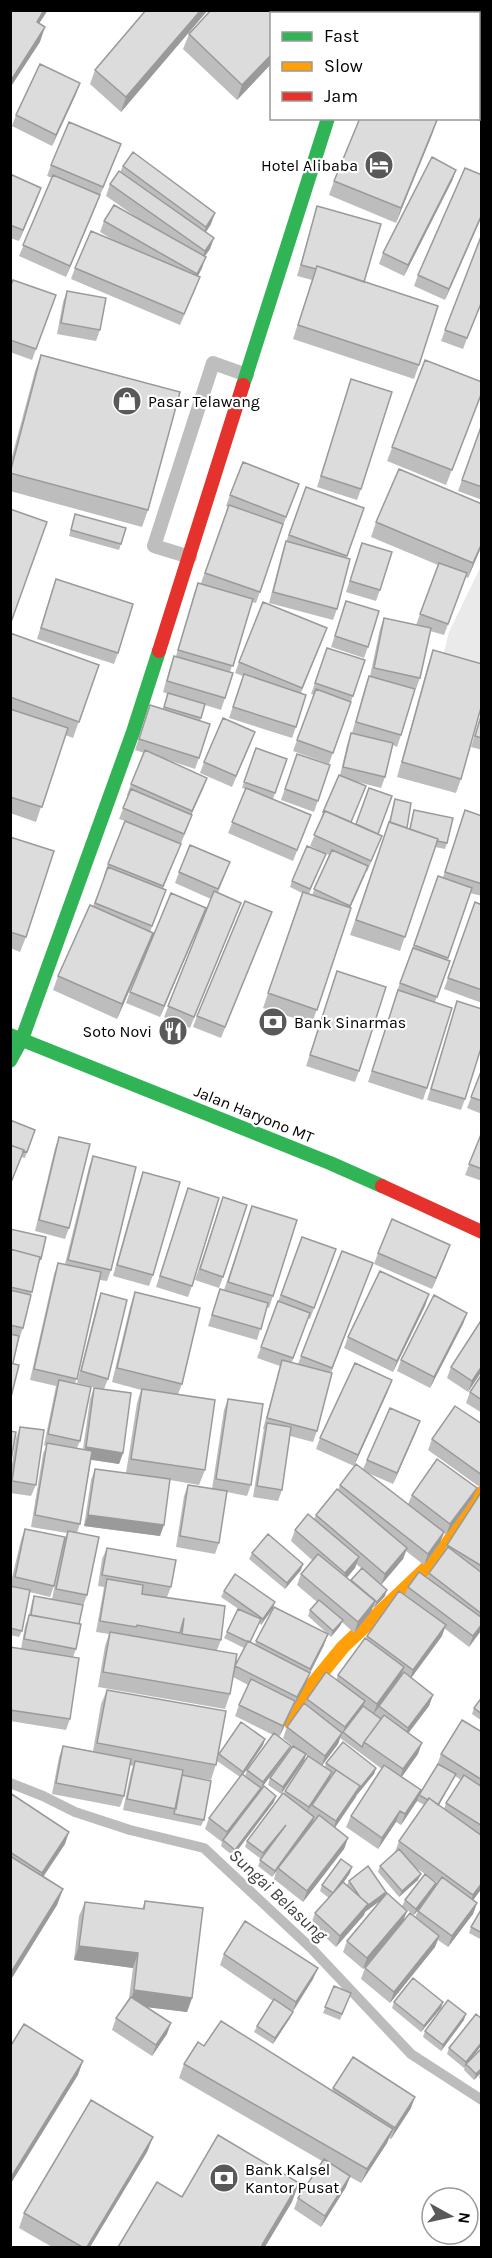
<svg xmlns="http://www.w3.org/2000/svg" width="492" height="2258" viewBox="0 0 492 2258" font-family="Karla,sans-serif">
  <rect width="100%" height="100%" fill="#fff"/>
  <path fill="#eaeaea" d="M481,566V676L441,664L449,632Z"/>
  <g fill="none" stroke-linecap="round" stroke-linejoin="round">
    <path stroke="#bcbcbc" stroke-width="10" d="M478,115L482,117
      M10,1783L43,1796L75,1812L130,1830L204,1848L311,1948L411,2054L482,2100"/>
    <path stroke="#bebebe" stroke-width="14" d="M190,557L154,546L213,363L247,375"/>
    <path stroke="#bebebe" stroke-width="27" d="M352,14L353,10"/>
    <path stroke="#30b455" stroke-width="14" d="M243,385L328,118
      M10,1035L330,1163L382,1186
      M10,1061L22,1039L133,732L159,651"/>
    <path stroke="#ff9f0a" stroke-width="14" d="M291,1723L312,1685L343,1647L439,1556L482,1493"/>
    <path stroke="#e5322d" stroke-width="14" d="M464,10L467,14
      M159,651L243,385
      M382,1186L482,1232"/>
  </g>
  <path fill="#bdbdbd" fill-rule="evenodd" d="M146,10H208L121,112L90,84L95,70Z
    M272,14V63L237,100L183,49L189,34Z
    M80,83L76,94L52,146L12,126L16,115Z
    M437,120L396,223L329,195L334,181Z
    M117,155L66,277L19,256L52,178L47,176L51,165Z
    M123,166L211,224L206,232L210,249L204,256L202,268L198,276L196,288L180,325L71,279L75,268L118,243L100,232L104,221L139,219L106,196L110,184L120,172Z
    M456,170L452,181L404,276L379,264L383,253Z
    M10,174L37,199L19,241L10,238Z
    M317,206L364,282L419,365L414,379L293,339L312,280L297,276Z
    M482,216L445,300L414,286L418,275Z
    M482,234V301L463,349L441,341Z
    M10,287L56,295L32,360L10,352Z
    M67,291L100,330L96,341L57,334L63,302Z
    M41,355L148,510L142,527L10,491V464L35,371Z
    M425,360L482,393L446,485L387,461Z
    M351,379L361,489L357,500L317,487Z
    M482,424V500L458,491Z
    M306,487L364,508L346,558L337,609L333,620L269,603L282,553Z
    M230,495H295L282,528L256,603L252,602L230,672L225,698L221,710L205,705L200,721L199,758L195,769L168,760L207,778L191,815L188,826L163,889L166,890L150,932L153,933L148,948L117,1019L53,990L58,976L93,906L105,876L104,875L108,864L125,821L119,819L128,796L127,795L131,784L144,753L135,750L146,716L150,705L163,709L168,694L163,692L170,667L174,656H176L194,594L198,583H201L228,507L226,506Z
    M482,504V545L468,578L466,577L444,635L430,631L420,678L416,689L412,688L401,735L397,747L393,745L385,777L381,788L354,781L352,822L382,836L367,872L366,871L350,908L312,1024L263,1008L302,893L290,887L292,881L323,860L309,894L312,895L329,855L310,846L322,818H321L323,812L340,775L347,745L351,733H352L365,687L369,676H370L380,629L384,618L416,625L438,565L371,537L376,522Z
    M75,514L121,544L119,550L69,536Z
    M362,543L380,590L376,601L346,592Z
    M52,590L118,653L114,664L37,639Z
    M346,601L368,647L364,658L331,647Z
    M10,633L99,665L73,738L65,735L36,822L10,813Z
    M323,639L301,693L296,727L292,738L229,718L243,676L235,673L239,662Z
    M327,648L353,696L329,764L293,751L314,695L311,694Z
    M433,650L461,779L456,793L397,777L428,665Z
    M482,711V750L471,747Z
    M251,743L232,787L200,773L204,762Z
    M256,748L287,759L273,799L266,796L307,826L293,861L228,833L246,789L242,788Z
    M297,754L330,765L314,812L281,800Z
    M395,799L407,828L409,829L414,810L447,843L445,849L435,847L400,951L350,935L389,822Z
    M465,810L482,816V896L470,893L447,960L450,961L435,1002L427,1088L423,1100L368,1082L397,995L396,994L438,876L443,877Z
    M10,837L26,937L20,952L10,948Z
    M230,862L218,893L237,914L190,1028L164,1017L211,899L175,883L179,872Z
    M475,902L482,905V1003L444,989Z
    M272,912L221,1038L193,1027L197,1016Z
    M202,919L160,1017L126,1003L130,992Z
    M337,971L359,1071L355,1082L306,1066Z
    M457,1001L465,1099L461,1110L427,1100Z
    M482,1069V1114L467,1108Z
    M10,1120L35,1130L25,1158L21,1157L10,1184Z
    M482,1132V1181L465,1175Z
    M59,1137L69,1228L65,1239L35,1231L55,1148Z
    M93,1156L111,1270L107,1281L100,1280L75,1384L80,1441L77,1448L83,1449L90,1399L94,1388L100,1389L77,1383L97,1304L101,1293L108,1379L104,1389L123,1453L119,1464L91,1460L80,1524L77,1533L87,1595L83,1606L79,1624L76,1649L73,1657L70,1719L66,1730L10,1721V1647L21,1649L25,1626L29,1615L32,1602L34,1596L52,1599L64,1542L67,1533L31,1527L43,1454L46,1446L44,1445L56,1386L30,1380L54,1274L58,1263L65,1264L89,1167Z
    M143,1172L153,1275L149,1286L113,1276L139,1183Z
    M188,1188L192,1286L188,1297L156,1287Z
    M252,1206L273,1296L269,1308L267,1307L257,1340L208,1326L220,1289L224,1290Z
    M219,1209L223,1277L219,1288L195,1280Z
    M10,1229L41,1259L38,1265L23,1328L19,1339L13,1364L10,1401Z
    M302,1237L336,1249L310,1319L308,1318L292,1362L298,1364L342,1251L373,1263L331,1373L317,1431L313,1442L290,1436L282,1490L278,1501L253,1497L263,1434L264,1429H263L280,1366L257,1358Z
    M378,1253L446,1256L432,1289L374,1264Z
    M135,1292L182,1384L178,1394L205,1470L199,1485L170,1480L160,1536L84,1526L91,1480L95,1469L126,1473L137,1403L141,1390L112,1382L130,1307Z
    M429,1294L425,1306L393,1372L344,1348L348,1337Z
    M467,1313L463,1324L430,1388L397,1371L401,1360Z
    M482,1319V1371L468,1392L447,1378L451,1367Z
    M482,1374V1413L466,1403L470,1392Z
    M388,1391L354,1466L316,1449L320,1438Z
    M228,1399L251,1485L247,1496L227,1492L219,1543L215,1554L176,1547L184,1496L188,1485L212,1489L224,1410Z
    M420,1421L416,1432L393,1484L368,1473L408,1504L412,1495L472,1499L446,1535L444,1533L440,1543L424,1565L406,1551L403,1559L381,1585L385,1596L374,1608L373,1607L371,1612L354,1633L342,1622L340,1626L331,1637L308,1616L310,1610L317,1602L297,1585L301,1574L312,1560L291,1541L295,1530L314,1519L316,1515L338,1490L340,1485L363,1469L367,1460ZM356,1564L361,1568L351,1581L347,1578L355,1568Z
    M482,1424V1487L481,1488L428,1450L432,1439Z
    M20,1427L36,1485L31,1496L10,1493V1477L16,1438Z
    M482,1491V1568L479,1571L482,1573V1628L469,1647L444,1628L442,1636L411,1678L433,1695L429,1706L408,1733L418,1754L401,1777L421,1790L419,1795L437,1765L441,1754L482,1732V1888L473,1900L477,1903L473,1914L448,1947L438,1940L435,1947L390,2003L361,1979L365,1968L376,1954L363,1969L343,1952L347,1941L382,1899L365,1912L364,1915L336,1947L311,1924L315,1913L329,1898L320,1891L322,1885L350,1873L344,1882L347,1885L349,1881L386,1892L385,1896L402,1906L405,1900L425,1874L413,1866L418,1880L399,1897L378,1872L380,1866L395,1853V1852L399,1841L424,1805L417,1801L401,1825L396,1822L378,1849L346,1827L351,1816L382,1769L340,1738L338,1744L322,1765L325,1767L326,1763L376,1768L374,1774L357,1794L335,1827L348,1838L344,1849L303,1902L274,1879L276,1872L272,1877L258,1866L261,1859L245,1847L247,1841L284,1793L308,1757L306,1755L304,1761L281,1794L268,1785L270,1778L293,1746L283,1738L287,1727L305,1704L307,1699L336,1680L338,1675L366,1638L367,1636L405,1595L408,1587L427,1578L429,1573L445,1550L447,1545ZM331,1774L332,1775L313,1803L330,1778ZM455,1776L461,1780L446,1803L444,1809L439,1805ZM430,1878L438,1883L435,1887ZM403,1907L414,1915L421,1907L418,1911L415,1917L404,1920Z
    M25,1529L54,1586L50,1597L29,1592L22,1631L19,1637L10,1635V1586L21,1540Z
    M107,1548L171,1587L167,1597L221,1640L217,1650L234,1669L244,1648L224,1638L227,1632L240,1610L221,1597L224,1591L273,1608L261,1625L259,1623L250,1643L255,1645L256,1641L324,1645L279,1737L288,1752L261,1788L259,1792L274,1802L233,1856L221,1846L222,1842L205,1829L209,1818L240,1777L217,1761L211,1780L183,1775L204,1820L201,1826L123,1810L131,1772L133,1766L130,1765L124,1796L120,1807L52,1794L59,1757L63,1746L93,1751L101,1704L107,1690L217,1760L219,1754L265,1739L263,1745L243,1774L245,1776L247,1770L273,1735L235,1716L239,1705L248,1685L233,1677L230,1694L225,1709L98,1687L105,1646L109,1634L96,1632L104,1587L98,1586L102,1559Z
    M252,1553L301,1570L285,1589L249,1559Z
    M482,1697V1721L472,1714L474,1708Z
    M10,1793L65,1844L44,1876L63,1889L57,1905L10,1981Z
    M145,1901L192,1998L187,2012L146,2007L167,2034L152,2056L112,2030L116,2018L129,1998L133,1968L74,1960L79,1916L85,1902L142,1909Z
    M482,1908V1940L469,1933L471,1927Z
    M224,1954L318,1968L313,1979L292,2012L290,2018L273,2044L254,2032L257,2026L273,2001L220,1965Z
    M334,1986L351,1993L340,2020L323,2013Z
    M394,2002H443L441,2008L421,2032L392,2008Z
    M464,2020L441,2051L423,2037L425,2031Z
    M204,2046L332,2091L333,2088L411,2108L391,2139L389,2138L387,2143L361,2183L350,2177L346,2187L321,2227L294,2209L298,2198L322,2161L179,2078L184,2064Z
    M449,2048L470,2060L482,2048V2080L479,2078L480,2073L474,2080L464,2070L465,2065L464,2068L447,2054Z
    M153,2137L147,2152L90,2247H52L19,2228L24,2213Z"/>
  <path fill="#9a9a9a" d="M44,10H48L31,36L37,22Z
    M201,10H208L121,112L126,97Z
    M45,27L40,42L10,88V82Z
    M272,54V63L237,100L242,85Z
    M80,83L76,94L52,146L56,135Z
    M437,120L432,135L396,223L401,208Z
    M456,170L452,181L404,276L408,265Z
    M41,188L37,199L19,241L23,230Z
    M100,195L96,206L66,277L70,266Z
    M215,213L211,224L202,238L206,227Z
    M482,214V216L445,300L449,289Z
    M214,238L210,249L201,262L205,251Z
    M206,257L202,268L193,285L197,274Z
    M482,543V545L468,578L473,563Z
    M207,778L203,789L188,822L192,811Z
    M368,866L364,877L346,917L350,906Z
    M206,908L202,919L160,1017L164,1006Z
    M153,933L148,948L117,1019L122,1004Z
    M450,1245L446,1256L432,1289L436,1278Z
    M429,1294L425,1306L393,1372L397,1361Z
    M467,1313L463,1324L430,1388L434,1377Z
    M482,1366V1371L468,1392L472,1381Z
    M392,1380L388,1391L354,1466L358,1455Z
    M420,1421L416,1432L393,1484L397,1473Z
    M86,1447L123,1453L119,1464L82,1458Z
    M477,1488L472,1499L446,1535L450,1524Z
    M88,1515L164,1525L160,1536L84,1526Z
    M444,1532L440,1543L424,1565L428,1554Z
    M407,1548L403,1559L381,1585L385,1574Z
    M359,1557L355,1568L341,1584L345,1573Z
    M303,1564L301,1570L285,1589L287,1583Z
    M387,1590L385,1596L374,1608L377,1602Z
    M375,1601L371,1612L354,1633L358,1622Z
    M275,1602L273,1608L261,1625L263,1619Z
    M343,1620L340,1626L331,1637L333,1631Z
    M482,1624L481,1631L469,1647L473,1636Z
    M446,1625L442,1636L409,1681L413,1670Z
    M328,1634L324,1645L309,1674L306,1684L293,1708L297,1697Z
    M404,1667L400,1678L373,1715L377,1704Z
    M433,1695L429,1706L404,1739L408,1728Z
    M295,1701L291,1712L279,1738L283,1726Z
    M365,1701L361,1712L343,1732L345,1727Z
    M342,1733L338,1744L321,1767L325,1756Z
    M265,1739L263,1745L241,1778L243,1772Z
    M422,1743L418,1754L399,1781L403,1769Z
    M291,1746L288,1752L261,1789L263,1782Z
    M306,1754L304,1761L281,1794L283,1787Z
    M376,1768L374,1774L357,1795L359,1789Z
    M332,1772L330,1778L306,1813L309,1807Z
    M456,1774L453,1780L435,1812L437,1806Z
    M360,1786L356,1797L332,1832L336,1821Z
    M261,1788L257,1799L223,1843L227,1832Z
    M421,1790L417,1801L401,1825L405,1814Z
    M276,1796L274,1802L233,1856L235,1850Z
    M400,1811L396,1822L378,1849L382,1838Z
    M314,1817L312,1824L278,1868L272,1877L275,1871Z
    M69,1832L65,1844L38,1884L42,1873Z
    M348,1838L344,1849L303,1902L307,1891Z
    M352,1867L350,1873L331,1899L333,1893Z
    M421,1874L418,1880L399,1897L402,1891Z
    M436,1883L434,1889L414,1915L416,1909Z
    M482,1883V1888L469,1906L473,1895Z
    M63,1889L57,1905L10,1981V1974Z
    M386,1892L384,1898L365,1912L364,1915L336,1947L340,1936L368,1904Z
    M477,1903L473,1914L448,1947L452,1936Z
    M407,1911L403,1922L363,1969L367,1958Z
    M439,1936L435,1947L390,2003L394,1992Z
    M79,1946L138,1953L133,1968L74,1960Z
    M318,1968L313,1979L292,2013L296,2002Z
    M134,1990L192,1998L187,2012L129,2005Z
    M443,2002L441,2008L421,2032L424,2026Z
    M293,2012L290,2018L273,2044L275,2038Z
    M466,2014L464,2020L441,2051L443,2045Z
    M171,2023L167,2034L152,2056L156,2045Z
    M482,2042V2045L464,2068L466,2062Z
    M83,2061L78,2075L10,2185V2179Z
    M482,2068V2072L474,2080L476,2074Z
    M415,2097L411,2108L391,2139L395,2128Z
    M393,2129L387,2143L361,2183L367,2169Z
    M153,2137L147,2152L90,2247H87Z
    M350,2176L346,2187L321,2227L325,2216Z
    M299,2183L292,2202L265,2247L262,2245Z"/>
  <path fill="#dcdcdc" stroke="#9a9a9a" stroke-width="1.5" d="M10,10H44L37,22L45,27L10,82Z
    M146,10H201L126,97L95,70Z
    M211,10H302L305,14H272V54L242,85L189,34Z
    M40,64L80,83L56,135L16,115Z
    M360,118H433L437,120L401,208L334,181Z
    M69,122L121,144L103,187L51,165Z
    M133,152L215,213L206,227L123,166Z
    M432,157L456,170L408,265L383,253Z
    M465,168L482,175V214L449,289L418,275Z
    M119,171L214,238L205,251L110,184Z
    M10,174L41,188L23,230L10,225Z
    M53,175L100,195L70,266L23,245Z
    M114,205L206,257L197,274L104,221Z
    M317,206L381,224L364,282L317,266L316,269L301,265Z
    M91,231L200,277L184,314L75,268Z
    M482,234V301L467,338L445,330Z
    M317,266L438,306L419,365L298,325Z
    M13,280L56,295L36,349L10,340V287Z
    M67,291L106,298L100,330L61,323Z
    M41,355L180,392L148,510L10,473Z
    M425,360L482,382V392L452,470L392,447Z
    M351,379L392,392L361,489L321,476Z
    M482,424V487L462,480Z
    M243,462L299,484L286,517L230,495Z
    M399,469L482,504V543L473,563L376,522Z
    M306,487L364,508L347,556L289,535Z
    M229,505L283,524L260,592L205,573Z
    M10,509L47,522L10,625Z
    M75,514L126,528L121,544L71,530Z
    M286,541L350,559L337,609L273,592Z
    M362,543L392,552L380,590L350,581Z
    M439,563L467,573L448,624L420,614Z
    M56,579L133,604L118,653L41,628Z
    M198,583L253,599L233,666L178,650Z
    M346,601L379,611L368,647L335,636Z
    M263,602L327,628L302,688L239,662Z
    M384,618L431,628L420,678L374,668Z
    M10,633L99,665L79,722L10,697Z
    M327,648L365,660L353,696L315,683Z
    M433,650L482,664V704L461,779L402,762Z
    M174,656L233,673L225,698L167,681Z
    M244,674L306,695L296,727L233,707Z
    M369,676L415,689L401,735L356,722Z
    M316,689L351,702L333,753L297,740Z
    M168,693L205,704L201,718L164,707Z
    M150,705L210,724L199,758L139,739Z
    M10,709L68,728L42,807L10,797Z
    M482,713V738L475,736Z
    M223,718L255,732L236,776L204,762Z
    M351,733L393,743L385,777L343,767Z
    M256,748L287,759L275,793L244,782Z
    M145,750L207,778L192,811L131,784Z
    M297,754L330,765L318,801L285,789Z
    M339,775L366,786L351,822L325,811V812H323Z
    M246,788L311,815L297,850L232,822Z
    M369,788L392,796L378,834L356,824Z
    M131,789L192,815L184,834L123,808Z
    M395,799L411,803L407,828L390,822Z
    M414,810L453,818L447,843L437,841L438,839L410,829Z
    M465,810L482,816V884L445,872Z
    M325,811L382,836L371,861L314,835Z
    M125,821L181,844L163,886L108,864Z
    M389,822L438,839L405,937L356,920Z
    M10,837L54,851L26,937L10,932Z
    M190,845L230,862L218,889L179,872Z
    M307,846L326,854L310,889L292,881Z
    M332,850L368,866L350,906L314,889Z
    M108,867L166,890L152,926L95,903Z
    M438,876L472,888L448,958L414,945Z
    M214,891L241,903L194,1017L168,1006Z
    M303,892L351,908L317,1010L268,993Z
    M171,893L206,908L164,1006L130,992Z
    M245,901L272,912L225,1027L197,1016Z
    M475,902L482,905V990L448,978Z
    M90,905L153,933L122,1004L58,976Z
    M413,948L450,961L437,997L400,983Z
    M337,971L386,987L359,1071L310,1055Z
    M398,990L452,1008L427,1088L372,1071Z
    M457,1001L482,1009V1045L465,1099L431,1089Z
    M482,1069V1101L471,1097Z
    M10,1120L35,1130L27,1152L23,1151L24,1150L10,1145Z
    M482,1132V1169L469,1164Z
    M59,1137L90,1144L69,1228L39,1220Z
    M10,1145L24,1150L12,1180L10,1179Z
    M93,1156L136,1167L111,1270L68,1260Z
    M143,1172L180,1182L153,1275L117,1265Z
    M188,1188L219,1198L192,1286L160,1276Z
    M223,1197L247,1205L223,1277L200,1269Z
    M252,1206L297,1220L273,1296L228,1282Z
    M392,1219L450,1245L436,1278L378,1253Z
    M10,1229L46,1237L41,1259H40V1257L10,1249Z
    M302,1237L336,1249L314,1308L281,1295Z
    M10,1249L40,1257L32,1292L10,1287Z
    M342,1251L373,1263L332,1368L301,1356Z
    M58,1263L101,1272L77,1379L34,1369Z
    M380,1271L429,1294L397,1361L348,1337Z
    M220,1289L268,1303L261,1329L212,1315Z
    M10,1290L31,1295L23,1328L10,1325Z
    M135,1292L200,1308L182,1384L117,1368Z
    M101,1293L127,1300L108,1379L81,1371Z
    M434,1295L467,1313L434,1377L401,1360Z
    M278,1301L310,1313L293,1358L261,1347Z
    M482,1319V1366L472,1381L451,1367Z
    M10,1334L19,1336L13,1363H10Z
    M282,1360L332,1373L317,1431L267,1418Z
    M10,1363L19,1365L10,1401Z
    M355,1363L392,1380L358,1455L320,1438Z
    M482,1374V1400L470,1392Z
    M59,1380L91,1387L80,1441L48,1434Z
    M94,1388L131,1393L123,1453L86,1447Z
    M142,1389L215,1400L205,1470L131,1459Z
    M228,1399L263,1404L251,1485L216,1479Z
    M455,1406L482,1424V1475L432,1439Z
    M390,1408L420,1421L397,1473L367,1460Z
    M267,1423L291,1427L282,1490L257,1486Z
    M20,1427L44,1430L36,1485L12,1481Z
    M10,1431L16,1432L10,1466Z
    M47,1443L92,1451L80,1524L35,1515Z
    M437,1459L477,1488L450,1524L412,1495Z
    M356,1464L444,1532L428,1554L340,1485Z
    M95,1469L170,1479L164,1525L88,1515Z
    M188,1485L227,1491L219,1543L180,1536Z
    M337,1489L407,1548L385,1574L316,1515Z
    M482,1491V1563L480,1565L447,1545Z
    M308,1514L359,1557L345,1573L295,1530Z
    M25,1529L65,1537L54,1586L15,1577Z
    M68,1531L99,1537L87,1595L56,1589Z
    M268,1534L303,1564L287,1583L252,1553Z
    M448,1547L482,1573V1614L429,1573Z
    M107,1548L176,1560L171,1587L102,1575Z
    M318,1554L375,1601L358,1622L301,1574Z
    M362,1568L387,1590L377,1602L351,1580Z
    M419,1572L482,1618V1624L473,1636L408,1587Z
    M235,1574L275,1602L263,1619L224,1591Z
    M107,1579L143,1585L142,1594L225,1606L221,1640L182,1634L184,1618L180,1633L137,1625L136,1627L100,1621Z
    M10,1586L30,1590L22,1631L10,1628Z
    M399,1591L446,1625L413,1670L367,1636Z
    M34,1596L83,1605L79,1624L31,1615Z
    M319,1600L343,1620L333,1631L310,1610Z
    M274,1607L328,1634L310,1669L256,1641Z
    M238,1609L261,1619L250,1642L248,1641V1642L227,1632Z
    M29,1615L81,1624L76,1649L24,1639Z
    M110,1632L237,1654L230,1694L103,1672Z
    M365,1638L404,1667L377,1704L338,1675Z
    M248,1641L310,1673L297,1697L235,1666Z
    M10,1647L79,1658L70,1719L10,1710Z
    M326,1672L365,1701L345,1727L307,1699Z
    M404,1672L433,1695L408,1728L379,1706Z
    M251,1679L295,1701L283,1726L239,1705Z
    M107,1690L226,1711L216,1765L97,1743Z
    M482,1697V1714L474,1708Z
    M304,1703L342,1733L325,1756L287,1727Z
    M363,1706L381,1719L364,1742L362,1747L343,1732Z
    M384,1715L422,1743L403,1769L364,1742Z
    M462,1720L482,1732V1780L441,1754Z
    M241,1722L265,1739L243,1772L219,1754Z
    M274,1733L291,1746L263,1782L247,1770Z
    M343,1742L376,1768L359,1789V1788L360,1786L326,1763Z
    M63,1746L131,1759L124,1796L56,1783Z
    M293,1746L306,1754L283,1787L270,1778Z
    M308,1756L332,1772L309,1807L285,1791Z
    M135,1761L183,1770L176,1809L127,1799Z
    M438,1764L456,1774L438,1805L429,1798L428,1800L419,1795Z
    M384,1765L421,1790L405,1814L400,1811L382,1838L351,1816Z
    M336,1770L360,1786L336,1821L312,1805Z
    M242,1774L261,1788L227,1832L209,1818Z
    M182,1775L211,1781L204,1820L174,1814Z
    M464,1775L482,1787V1826L446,1803Z
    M264,1786L276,1796L235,1850L223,1840Z
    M10,1793L69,1832L42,1873L10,1852Z
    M283,1793L314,1817L275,1871L260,1860L286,1825L263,1853L247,1841Z
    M429,1798L482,1836V1883L473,1895L399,1841Z
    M319,1815L348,1838L307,1891L278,1868Z
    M399,1849L421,1874L402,1891L380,1866Z
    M10,1856L63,1889L10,1974Z
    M341,1859L352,1867L333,1893L322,1885Z
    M368,1866L386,1892L367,1906L368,1904L360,1897L349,1881Z
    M425,1874L436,1883L416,1909L405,1900Z
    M442,1877L477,1903L452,1936L418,1911Z
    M343,1882L368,1904L340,1936L315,1913Z
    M387,1893L407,1911L367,1958L347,1941Z
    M145,1901L203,1908L192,1998L134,1990L138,1953L79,1946L85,1902L144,1909Z
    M482,1908V1933L471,1927Z
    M410,1913L439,1936L394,1992L365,1968Z
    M245,1921L318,1968L296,2002L224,1954Z
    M413,1978L443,2002L424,2026L394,2002Z
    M334,1986L351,1993L342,2014L325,2007Z
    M131,1997L171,2023L156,2045L116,2018Z
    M274,1999L293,2012L275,2038L257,2026Z
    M448,2000L466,2014L443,2045L425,2031Z
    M476,2014L482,2019V2042L466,2062L449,2048Z
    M221,2021L393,2129L367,2169L184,2064L198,2042L204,2046Z
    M24,2024L83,2061L10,2179V2047Z
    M482,2048V2068L476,2074L466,2064Z
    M353,2057L415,2097L395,2128L333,2088Z
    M91,2100L153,2137L87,2247H82L24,2213Z
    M218,2135L299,2183L262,2245L266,2247H118L157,2182L182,2197Z
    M324,2159L350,2176L325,2216L298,2198Z"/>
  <defs>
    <g id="hotel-disc" transform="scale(1.5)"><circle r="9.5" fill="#595959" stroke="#fff"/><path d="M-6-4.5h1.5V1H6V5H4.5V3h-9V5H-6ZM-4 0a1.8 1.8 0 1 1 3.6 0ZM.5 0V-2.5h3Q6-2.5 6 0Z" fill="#fff"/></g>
    <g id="shop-disc" transform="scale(1.5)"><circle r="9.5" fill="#595959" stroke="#fff"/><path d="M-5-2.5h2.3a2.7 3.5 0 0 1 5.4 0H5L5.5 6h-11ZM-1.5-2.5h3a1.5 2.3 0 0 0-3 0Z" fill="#fff"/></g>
    <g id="bank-disc" transform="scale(1.5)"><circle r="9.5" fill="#595959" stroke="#fff"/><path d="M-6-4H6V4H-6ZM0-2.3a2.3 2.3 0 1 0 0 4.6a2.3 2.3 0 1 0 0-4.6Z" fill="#fff"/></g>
    <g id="restaurant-disc" transform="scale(1.5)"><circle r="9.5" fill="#595959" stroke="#fff"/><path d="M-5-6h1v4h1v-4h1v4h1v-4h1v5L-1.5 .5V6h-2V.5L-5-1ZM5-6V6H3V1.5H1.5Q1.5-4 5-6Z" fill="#fff"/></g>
  </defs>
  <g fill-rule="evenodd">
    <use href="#hotel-disc" x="379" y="165"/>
    <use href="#shop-disc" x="127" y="401"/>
    <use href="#bank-disc" x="273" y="1022"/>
    <use href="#restaurant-disc" x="173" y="1031"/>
    <use href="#bank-disc" x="224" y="2178"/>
  </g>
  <g text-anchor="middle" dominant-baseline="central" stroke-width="4.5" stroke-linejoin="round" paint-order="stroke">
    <g font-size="16" fill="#000" stroke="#fff" text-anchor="start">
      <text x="358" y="165" text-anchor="end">Hotel Alibaba</text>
      <text x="148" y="401">Pasar Telawang</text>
      <text x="294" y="1022">Bank Sinarmas</text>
      <text x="152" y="1031" text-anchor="end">Soto Novi</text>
      <text x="245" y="2169">Bank Kalsel<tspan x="245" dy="18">Kantor Pusat</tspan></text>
    </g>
    <g font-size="16" fill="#000" stroke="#fff">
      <text transform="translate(254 1114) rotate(22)">Jalan Haryono MT</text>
    </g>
    <g font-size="18" font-style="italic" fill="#404040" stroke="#fff">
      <text transform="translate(278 1895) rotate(43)">Sungai Belasung</text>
    </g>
  </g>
  <rect width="492" height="2258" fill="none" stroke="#000000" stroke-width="24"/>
  <rect x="270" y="12" width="210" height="108" fill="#ffffff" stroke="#999999" stroke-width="1.5"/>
  <rect x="282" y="32" width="30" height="9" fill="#30b455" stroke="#999999" stroke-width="1.5"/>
  <text x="324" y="42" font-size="18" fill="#000000">Fast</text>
  <rect x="282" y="62" width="30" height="9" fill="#ff9f0a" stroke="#999999" stroke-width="1.5"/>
  <text x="324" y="72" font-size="18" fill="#000000">Slow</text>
  <rect x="282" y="92" width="30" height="9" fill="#e5322d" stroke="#999999" stroke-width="1.5"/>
  <text x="324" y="102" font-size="18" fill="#000000">Jam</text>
  <g transform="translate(450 2216) rotate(98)"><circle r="28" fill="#ffffff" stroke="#999999" stroke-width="1.5"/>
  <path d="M0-4.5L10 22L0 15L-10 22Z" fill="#595959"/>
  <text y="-9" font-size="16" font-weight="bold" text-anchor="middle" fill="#000000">N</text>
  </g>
</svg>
